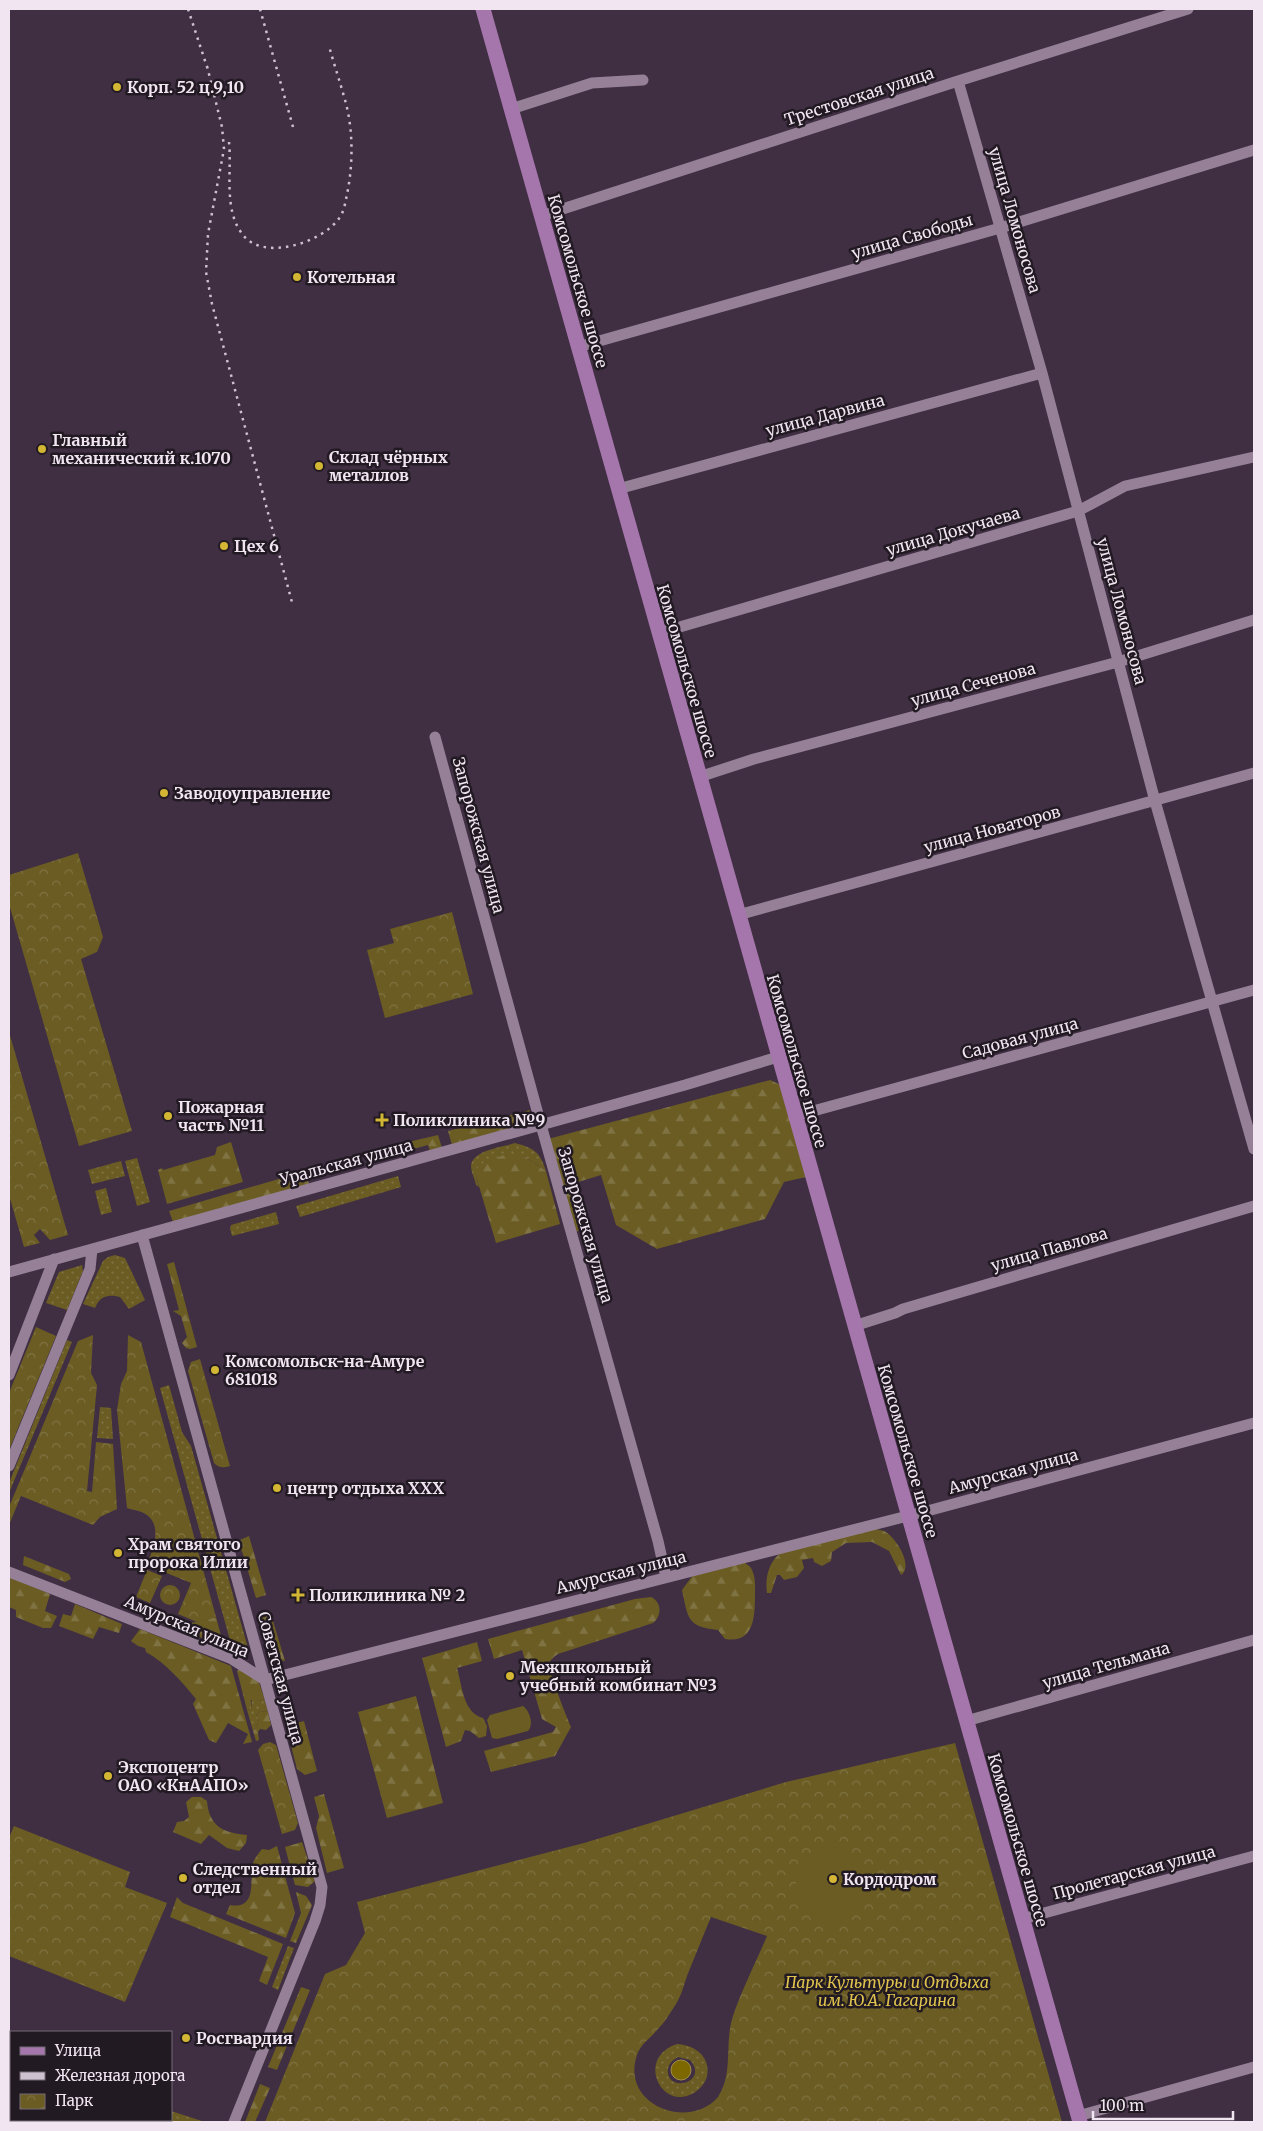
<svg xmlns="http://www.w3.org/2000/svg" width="1263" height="2131" viewBox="0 0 1263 2131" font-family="Merriweather,serif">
  <defs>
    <pattern id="grass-dots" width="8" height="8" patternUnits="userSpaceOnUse" patternTransform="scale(1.25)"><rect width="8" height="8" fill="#6a5c22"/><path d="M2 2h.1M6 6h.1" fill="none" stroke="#807343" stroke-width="1.8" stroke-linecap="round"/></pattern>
    <pattern id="forest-firs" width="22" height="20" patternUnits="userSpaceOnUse" patternTransform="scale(1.25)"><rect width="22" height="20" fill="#6a5c22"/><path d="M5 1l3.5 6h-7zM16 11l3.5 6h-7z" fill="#807343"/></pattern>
    <pattern id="park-crowns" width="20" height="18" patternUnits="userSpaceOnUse" patternTransform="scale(1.25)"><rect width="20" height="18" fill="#6a5c22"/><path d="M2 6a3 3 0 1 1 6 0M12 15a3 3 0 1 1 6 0" fill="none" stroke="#807343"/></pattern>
  </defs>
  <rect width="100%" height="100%" fill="#402e43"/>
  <path fill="url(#grass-dots)" fill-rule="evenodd" d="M515,1143C534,1148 540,1152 546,1171L524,1156L476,1176L479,1187L476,1185C475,1179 471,1172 471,1166C472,1150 503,1147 515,1143Z
    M137,1158L150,1202L137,1206L125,1161Z
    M121,1161L125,1176L92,1184L88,1170Z
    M398,1176L401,1187L300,1217L296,1206Z
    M106,1188L112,1212L101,1215L95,1191Z
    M276,1212L279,1224L232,1236L230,1228L231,1225Z
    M115,1255L125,1258L145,1300L129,1309L120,1297C108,1294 100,1296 95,1308L83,1304L103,1261L108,1257Z
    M82,1265L83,1271L67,1310L46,1303L59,1272Z
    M67,1340L72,1342L9,1493V1483Z
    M169,1385L182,1432L191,1446L248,1648L246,1653L242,1655L233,1651L160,1388Z
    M100,1407L111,1408L113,1439L97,1438Z
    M264,1698L268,1712L260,1711L256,1715L259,1718L257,1727L253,1731L247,1710L251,1709L252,1699L260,1701Z
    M288,1946L294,1948L278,1990L272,1987Z
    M677,2044C695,2045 711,2057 707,2076C705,2084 699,2090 692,2094C660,2110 636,2057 677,2044ZM678,2057L690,2060C710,2083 665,2094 668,2069C669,2063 673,2060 678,2057Z
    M171,2111L205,2122H30L31,2120H171Z"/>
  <path fill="url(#forest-firs)" d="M770,1080L781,1085L806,1177L784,1182L765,1219L657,1249L616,1225L601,1175L575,1183L588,1228L575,1232L548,1139Z
    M530,1110L526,1121L521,1127L452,1145L448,1131Z
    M438,1135L442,1148L430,1151L428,1145L406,1151L404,1143Z
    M231,1142L243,1182L167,1204L158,1170L162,1168L163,1170L215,1155L217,1147Z
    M504,1155L524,1156L546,1171L560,1224L496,1243L476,1176L478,1165Z
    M306,1171L309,1184L173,1222L169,1211Z
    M174,1262L197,1347L190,1349L186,1348L182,1343L187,1337L181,1316L173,1311L179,1310L167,1264Z
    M872,1528C876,1529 880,1530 884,1531C896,1537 914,1566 901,1575L889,1551L872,1542L846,1543L832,1552L831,1561L822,1566L814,1562L813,1558L802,1560L804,1568L797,1577L784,1580L780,1575H777L771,1593H767C765,1579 768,1564 779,1554Z
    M249,1536L266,1595L256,1598L242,1551L238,1549L240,1540Z
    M24,1556L69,1574L71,1579L65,1582L23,1565Z
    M742,1561C745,1563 749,1565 751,1568C756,1577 755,1585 755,1595C755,1617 754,1644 725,1639L718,1630C687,1627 688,1618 682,1590L693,1575Z
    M9,1577L50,1594L45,1611L57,1616L51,1628H43L16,1617V1610L9,1607Z
    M651,1597C662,1602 662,1616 653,1623L558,1654C555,1656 551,1659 550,1662C548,1672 566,1715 571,1727L555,1756L491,1772L484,1751L553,1732L556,1727L542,1719L522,1650L494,1659L488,1639L635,1599Z
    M132,1601L187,1624L216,1617L224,1647L130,1608L127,1602Z
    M75,1604L122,1624L119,1633L99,1627L93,1639L59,1626L63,1614L71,1616Z
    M270,1611L285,1661L274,1660L268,1654L271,1652L260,1614Z
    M140,1629L231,1666L252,1742L243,1744L248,1734L228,1723L216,1743L209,1740L193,1704L196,1699C181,1681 166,1663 146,1652L145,1648L138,1646L131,1641Z
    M477,1642L482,1661L457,1668C462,1685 463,1713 483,1718L487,1726L486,1736L479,1738L470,1731L465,1730L461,1741L446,1747L422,1658Z
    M240,1669L259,1682L264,1698L260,1701L251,1700V1709L247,1710L237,1671Z
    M416,1696L443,1803L387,1818L358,1712Z
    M260,1711L268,1712L271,1725L266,1730L260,1729L258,1732L259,1740L256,1741L253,1731L257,1727L259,1718L256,1715Z
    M304,1721L317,1771L305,1775L297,1769L286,1726Z
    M324,1794L344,1868L327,1873L316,1828L319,1816L314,1797Z
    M192,1797H201L207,1801C209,1826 223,1833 247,1835L246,1843L239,1851L227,1848L209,1835L201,1844L173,1832L177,1822L184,1821L189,1817L186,1802Z
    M302,1842L315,1881L308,1887L295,1885L285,1847Z
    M277,1846L295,1913L286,1938L226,1914L230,1905C257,1910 250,1881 252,1867C253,1860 258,1854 262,1849L269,1850Z
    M296,1892L306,1896L312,1905L296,1943L290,1941L301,1913Z
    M177,1897L183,1903L283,1944L267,1985L259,1981L268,1957L170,1917Z
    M301,1987L310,1990L277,2070L268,2067Z
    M260,2084L270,2088L255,2122H245Z"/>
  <path fill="url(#park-crowns)" fill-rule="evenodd" d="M78,853L103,937L97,952L81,959L132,1131L79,1146L9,904V875Z
    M452,912L473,994L385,1018L367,950L394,943L390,929Z
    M9,1032L68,1235L50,1240L40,1229L34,1235L40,1243L24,1247L9,1195Z
    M36,1327L56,1336L9,1450V1393Z
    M93,1335L91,1373L97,1385L87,1491L92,1492L96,1442L113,1444L117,1509L100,1517L93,1525L21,1496L9,1525V1507L78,1341Z
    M128,1335L141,1342L216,1617L197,1622L178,1614L191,1583L147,1565C152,1551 163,1527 147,1515C142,1511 133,1510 127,1508L117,1410L121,1384L127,1371Z
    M200,1359L230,1466C223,1468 219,1468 214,1463L188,1371L191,1362Z
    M147,1570L162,1576L150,1603L136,1597Z
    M160 1595a10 10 0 1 1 20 0a10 10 0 1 1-20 0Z
    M270,1742L276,1745L298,1823L295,1830L282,1834L258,1750L263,1744Z
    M955,1743L1062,2122H265L325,1974L346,1965L365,1933L357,1902L584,1843L786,1782ZM711,1917L767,1936C756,1962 742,1989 733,2016C724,2042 734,2073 718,2097C689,2131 620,2105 637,2055C641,2043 651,2038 658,2029C665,2022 670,2013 676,2004C681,1996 684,1985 687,1976C695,1956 703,1936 711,1917Z
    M14,1826L130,1872L125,1887L167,1903L125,2002L9,1956V1838Z"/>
  <path fill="#6a5c22" d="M523,1706C530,1711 534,1725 528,1731L497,1739L492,1738L487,1720L490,1715Z
    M796 1884a37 37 0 1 1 74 0a37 37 0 1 1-74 0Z"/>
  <path fill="#7d6800" stroke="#a08e49" d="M671 2070a10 10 0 1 1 20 0a10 10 0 1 1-20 0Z"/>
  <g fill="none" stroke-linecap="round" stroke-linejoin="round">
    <path stroke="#958098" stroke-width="11" d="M958,81L1042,373L1155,801L1254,1149
      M511,109L592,83L643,80
      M541,216L958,81L1188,9
      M578,347L1000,228L1254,150
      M618,489L1042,373
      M659,633L1078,511L1125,486L1254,457
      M435,737L541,1125L658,1541L666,1577
      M699,777L754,759L1118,662L1254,620
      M738,915L1254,773
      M795,1116L1254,990
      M142,1235L322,1887L320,1905L315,1921L234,2122
      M9,1272L685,1085L778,1057
      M854,1326L895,1313L903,1309L1254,1206
      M9,1375L54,1259
      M9,1466L90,1269L92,1249
      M9,1572L232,1659L265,1680L931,1510L1254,1423
      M966,1721L1254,1640
      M1022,1919L1254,1856
      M1078,2116L1254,2067"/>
    <path stroke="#a576ab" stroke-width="15" d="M483,9L1080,2122"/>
    <path stroke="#cec1cf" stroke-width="2.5" stroke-dasharray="2.5 5" stroke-linecap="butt" d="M188,9L209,73
      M260,9L293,127
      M207,66L222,127L224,149L208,234L206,272L212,304L293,606
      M229,142C232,172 223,210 243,235C264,262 324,242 340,217C343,213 345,205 346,199C353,169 354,131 345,100C340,82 334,64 329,46"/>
  </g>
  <g fill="#d4b635" stroke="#221a23" stroke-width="2">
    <circle cx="117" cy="87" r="5"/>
    <circle cx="297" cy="277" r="5"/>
    <circle cx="42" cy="449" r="5"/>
    <circle cx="319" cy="466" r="5"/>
    <circle cx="224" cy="546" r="5"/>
    <circle cx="164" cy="793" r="5"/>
    <circle cx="168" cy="1116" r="5"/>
    <path d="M379.5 1112.5h5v5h5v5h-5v5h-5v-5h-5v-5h5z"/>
    <circle cx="215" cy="1370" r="5"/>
    <circle cx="277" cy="1488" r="5"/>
    <circle cx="118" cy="1553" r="5"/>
    <path d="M295.5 1587.5h5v5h5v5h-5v5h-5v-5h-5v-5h5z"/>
    <circle cx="510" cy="1676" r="5"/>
    <circle cx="108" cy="1776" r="5"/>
    <circle cx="183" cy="1878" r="5"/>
    <circle cx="833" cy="1879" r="5"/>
    <circle cx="186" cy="2038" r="5"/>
  </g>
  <g text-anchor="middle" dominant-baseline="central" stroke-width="5" stroke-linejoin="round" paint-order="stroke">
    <g font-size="16" font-weight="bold" fill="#f1e5f2" stroke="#221a23" text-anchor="start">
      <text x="127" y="87">Корп. 52 ц.9,10</text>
      <text x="307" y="277">Котельная</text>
      <text x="52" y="440">Главный<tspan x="52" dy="18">механический к.1070</tspan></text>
      <text x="329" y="457">Склад чёрных<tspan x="329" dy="18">металлов</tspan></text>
      <text x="234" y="546">Цех 6</text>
      <text x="174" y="793">Заводоуправление</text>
      <text x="178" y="1107">Пожарная<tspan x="178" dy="18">часть №11</tspan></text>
      <text x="393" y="1120">Поликлиника №9</text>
      <text x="225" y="1361">Комсомольск-на-Амуре<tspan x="225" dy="18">681018</tspan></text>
      <text x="287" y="1488">центр отдыха ХХХ</text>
      <text x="128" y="1544">Храм святого<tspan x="128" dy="18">пророка Илии</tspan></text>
      <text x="309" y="1595">Поликлиника № 2</text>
      <text x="520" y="1667">Межшкольный<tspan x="520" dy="18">учебный комбинат №3</tspan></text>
      <text x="118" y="1767">Экспоцентр<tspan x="118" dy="18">ОАО «КнААПО»</tspan></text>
      <text x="193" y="1869">Следственный<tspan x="193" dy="18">отдел</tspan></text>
      <text x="843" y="1879">Кордодром</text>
      <text x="196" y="2038">Росгвардия</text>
    </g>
    <g font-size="16" fill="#f1e5f2" stroke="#221a23">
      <text transform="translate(859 96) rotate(-18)">Трестовская улица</text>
      <text transform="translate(1015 220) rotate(74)">улица Ломоносова</text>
      <text transform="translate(912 236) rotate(-16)">улица Свободы</text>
      <text transform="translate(578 281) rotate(74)">Комсомольское шоссе</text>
      <text transform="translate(825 415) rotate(-15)">улица Дарвина</text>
      <text transform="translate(953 531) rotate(-16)">улица Докучаева</text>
      <text transform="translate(1122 611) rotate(75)">улица Ломоносова</text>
      <text transform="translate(687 671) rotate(74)">Комсомольское шоссе</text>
      <text transform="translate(973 684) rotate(-15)">улица Сеченова</text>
      <text transform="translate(992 829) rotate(-15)">улица Новаторов</text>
      <text transform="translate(479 835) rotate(75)">Запорожская улица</text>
      <text transform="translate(1020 1038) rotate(-15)">Садовая улица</text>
      <text transform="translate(797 1061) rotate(74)">Комсомольское шоссе</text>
      <text transform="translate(346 1162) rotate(-15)">Уральская улица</text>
      <text transform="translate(586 1225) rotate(74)">Запорожская улица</text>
      <text transform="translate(1049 1249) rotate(-16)">улица Павлова</text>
      <text transform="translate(908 1451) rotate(74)">Комсомольское шоссе</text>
      <text transform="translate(1013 1471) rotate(-15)">Амурская улица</text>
      <text transform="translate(621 1572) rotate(-14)">Амурская улица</text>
      <text transform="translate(187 1626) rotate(23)">Амурская улица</text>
      <text transform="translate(1106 1665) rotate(-16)">улица Тельмана</text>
      <text transform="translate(281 1678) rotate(75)">Советская улица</text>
      <text transform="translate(1018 1840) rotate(74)">Комсомольское шоссе</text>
      <text transform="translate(1134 1872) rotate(-15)">Пролетарская улица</text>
    </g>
    <g font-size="16" font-style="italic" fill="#dfc34e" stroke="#221a23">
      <text x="887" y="1982">Парк Культуры и Отдыха<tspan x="887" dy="18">им. Ю.А. Гагарина</tspan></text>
    </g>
  </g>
  <rect width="1263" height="2131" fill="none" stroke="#f1e5f2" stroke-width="20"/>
  <rect x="10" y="2031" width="162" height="90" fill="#221a23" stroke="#756b76"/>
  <rect x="20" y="2047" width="25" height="8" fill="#a576ab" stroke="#756b76"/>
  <text x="55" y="2056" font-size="15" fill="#f1e5f2">Улица</text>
  <rect x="20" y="2072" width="25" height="8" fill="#cec1cf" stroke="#756b76"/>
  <text x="55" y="2081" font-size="15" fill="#f1e5f2">Железная дорога</text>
  <rect x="20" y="2094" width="25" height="15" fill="url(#park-crowns)" stroke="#756b76"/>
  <text x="55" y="2106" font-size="15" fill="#f1e5f2">Парк</text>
  <path d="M1093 2111v8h140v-8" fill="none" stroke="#f1e5f2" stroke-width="2.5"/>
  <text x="1100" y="2111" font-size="15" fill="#f1e5f2" stroke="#221a23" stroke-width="4" paint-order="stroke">100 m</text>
</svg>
